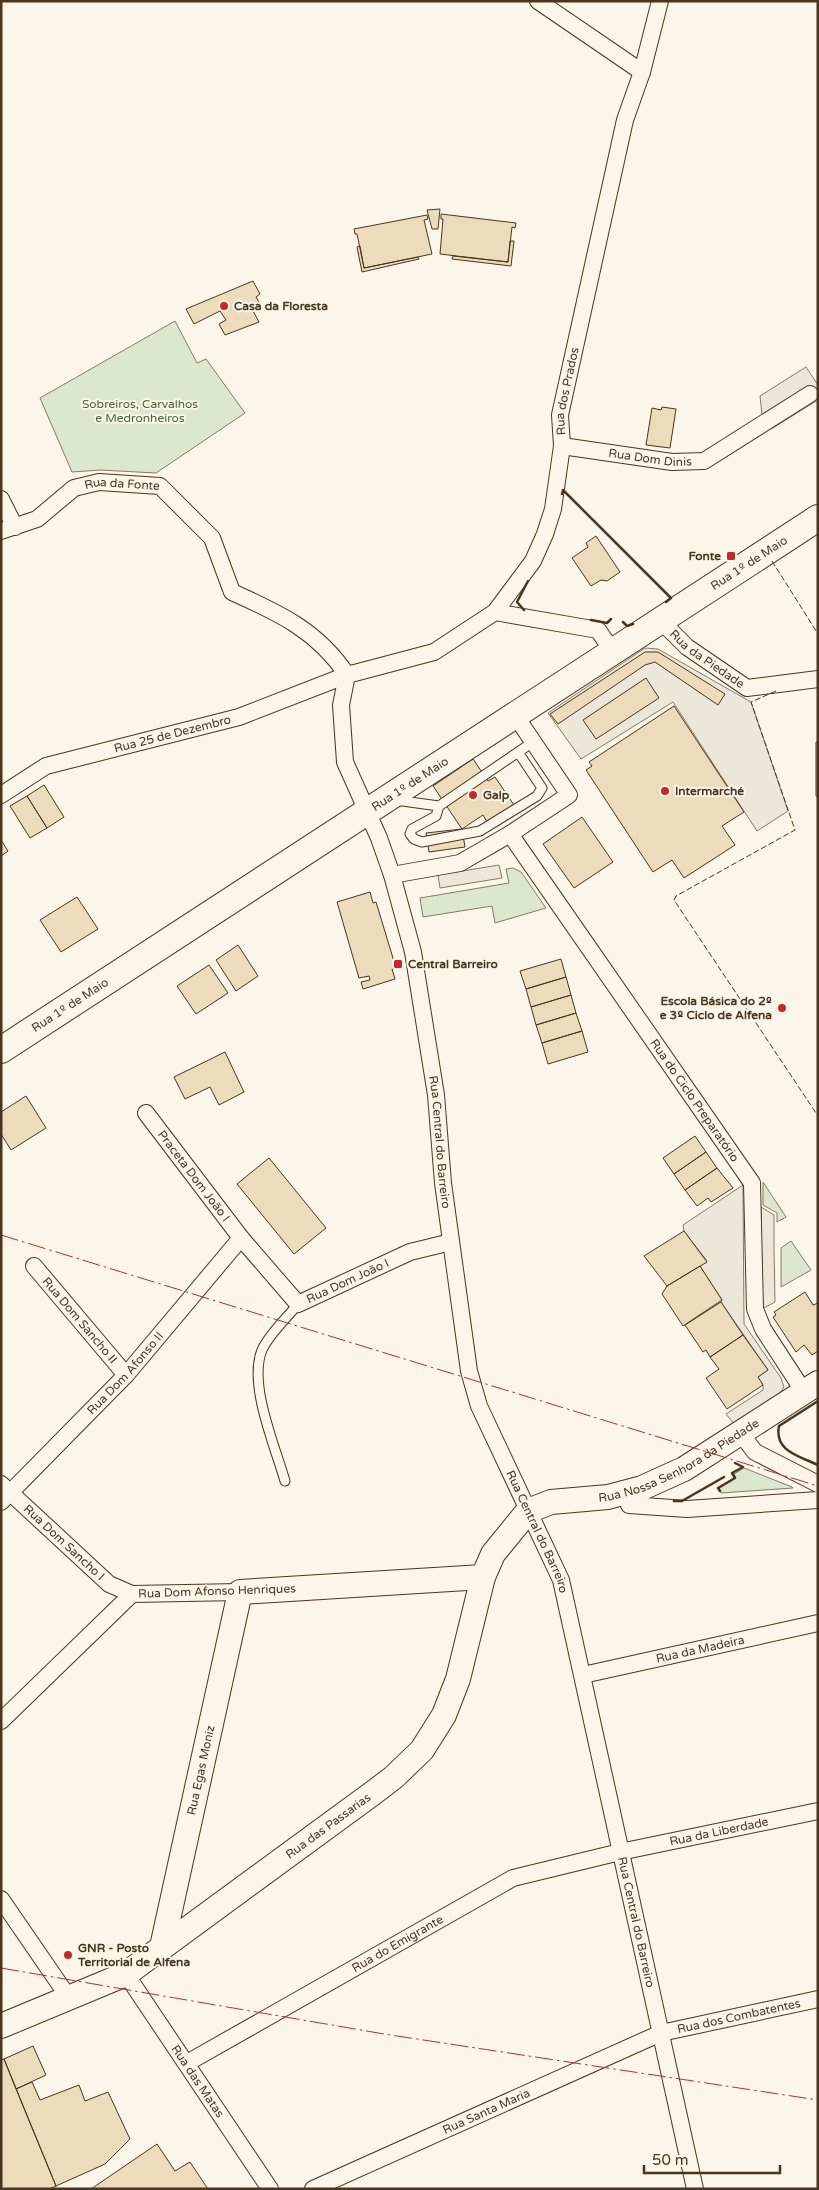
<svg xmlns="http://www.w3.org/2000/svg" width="819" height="2190" viewBox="0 0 819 2190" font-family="'Varela Round',sans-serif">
  <rect width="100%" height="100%" fill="#fbf6e9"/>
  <path fill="#dce7d0" stroke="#887966" d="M175,321L197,363L206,359L245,413L156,473L100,470L72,472L40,398Z
    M513,868L521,872L546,908L495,923L492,906L423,917L420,898L509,883L506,869Z
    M763,1182L786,1217L777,1222V1213L763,1205Z
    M791,1241L811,1270L781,1287V1248Z
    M744,1468L792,1487L793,1488L721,1493L719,1488L736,1478L734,1474Z"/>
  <path fill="#ede7d9" stroke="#887966" d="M806,367L818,385V400L771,429L762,415L760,396Z
    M645,648L658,649L751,702L788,811L757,831L673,702L581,759L548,713Z
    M499,865L502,878L440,888L438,875Z
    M743,1185L744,1324L781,1378L784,1387L780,1393L734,1424L726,1414L763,1390V1385L758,1377L768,1370L721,1302L722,1300L700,1266L707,1261L684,1231L683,1225Z
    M761,1207L774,1215V1249L775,1302L762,1309Z"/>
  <path fill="#ecdcbc" stroke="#4a3520" d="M440,209L438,229H432L427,210Z
    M441,214L516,223L515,228L512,227L508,262L440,254L443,219H441Z
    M427,215L428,219L424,220L432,254L364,268L357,234H355L354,229Z
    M510,241H514L511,266L452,259L453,256L508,262Z
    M360,246L364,268L418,257L419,259L362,272L357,247Z
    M253,281L260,294L256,297L260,304L252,309L259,322L225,335L219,324L226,320L220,311L194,324L186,309Z
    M662,407L676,409L670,448L646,445L652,408L661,410Z
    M596,536L620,572L607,581L601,580L591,586L572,558L588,547L586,543Z
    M645,652H658L725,694L718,705L655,662L645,665L558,724L550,714Z
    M646,678L659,698L596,739L583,720Z
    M674,706L744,812L722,826L735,845L684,878L672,860L653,872L586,770L592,766L589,762Z
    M816,742H818V796H816Z
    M473,759L488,781L495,777L514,805L487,822L483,815L462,829L433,786Z
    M44,785L64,817L47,828L27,796Z
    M27,796L47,828L30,838L10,806Z
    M582,817L613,862L574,888L543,844Z
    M462,829L465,847L429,852L426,833Z
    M1,840L8,851L1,856Z
    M370,892L373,903L376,902L396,968L392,969L395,979L363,989L361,982L370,980L369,976L359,978L337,902Z
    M77,897L98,929L61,952L40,920Z
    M238,945L258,976L236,991L216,960Z
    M561,959L566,977L526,989L520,971Z
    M209,965L228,993L196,1014L177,986Z
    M566,977L571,995L531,1007L526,989Z
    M571,995L576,1013L536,1025L531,1007Z
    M576,1013L582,1031L542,1043L536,1025Z
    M582,1031L588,1052L548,1064L542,1043Z
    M225,1052L244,1092L219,1105L210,1087L185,1099L174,1077Z
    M26,1096L46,1128L11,1150L1,1134V1112Z
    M695,1136L706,1152L674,1174L663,1158Z
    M706,1152L717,1168L685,1190L674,1174Z
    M269,1158L326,1228L294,1254L237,1184Z
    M717,1168L733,1188L711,1202L708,1198L697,1206L685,1190Z
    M684,1231L707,1262L667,1286L644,1256Z
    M700,1266L722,1300L683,1326L662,1294L667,1286Z
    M805,1292L813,1305L818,1303V1351L812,1355L804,1345L796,1352L773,1317L776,1315L774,1312Z
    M721,1302L743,1335L710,1357L706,1350L703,1352L685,1325Z
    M743,1335L768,1370L758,1377L763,1385L727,1409L706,1378L719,1369L710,1357Z
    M33,2046L46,2075L16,2089L4,2059Z
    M4,2059L56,2186L49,2189H1V2060Z
    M32,2082L40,2100L79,2085L85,2101L108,2092L130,2139L105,2164L56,2186L16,2089Z
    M157,2144L175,2171L190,2162L208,2189H91Z"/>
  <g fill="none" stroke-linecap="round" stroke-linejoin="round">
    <g stroke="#4a3520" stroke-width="11">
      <path id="lane" d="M395,800L439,806L533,742
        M439,806L436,816L412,829L410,834L414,839L422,842L480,831L537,796L542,788L518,752
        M285,1481C275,1446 248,1384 262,1350C269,1334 287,1318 298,1304"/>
    </g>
    <g stroke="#4a3520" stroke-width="18">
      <g id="street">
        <path d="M538,1L642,72"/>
        <path id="s1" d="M562,446L672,462L704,461L810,394"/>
        <path d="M1,499L15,527"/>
        <path id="s2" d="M1,531L37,519L74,488L99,482L160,486L212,538L232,592C279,613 318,631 347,675"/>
        <path d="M495,612L598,630L613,652"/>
        <path id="s3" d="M661,621L687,647L747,688L818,679"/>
        <path id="s4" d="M347,675L341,705L345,762L379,838L392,875L413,952L436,1095L443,1183L469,1371L479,1406L561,1580L695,2189"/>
        <path id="s5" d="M1,795L46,766L239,717L347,675L434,652L495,612L533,561L545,534L553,509L562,446L560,415L625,120L642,72L660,1"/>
        <path id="s6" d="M510,834L752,1183L755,1309L763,1329L804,1392"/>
        <path d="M392,875L460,863L510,834L569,795L515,715"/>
        <path id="s7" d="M146,1113L241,1238L298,1304L410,1252L451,1242"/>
        <path id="s8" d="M34,1266L126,1375"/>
        <path d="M741,1434L755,1452L818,1484"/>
        <path id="s9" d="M1,1484L109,1584L132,1594"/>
        <path id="s10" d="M1,1502L126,1375L241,1238"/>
        <path d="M629,1505L687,1509L818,1500"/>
        <path id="s11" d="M583,1675L818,1623"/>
        <path d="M1,1721L132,1594L240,1592"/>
        <path d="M1,1899L69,1998"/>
        <path id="s12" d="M126,1974L270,2189"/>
        <path id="s13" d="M187,2063L513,1878L620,1852L818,1811"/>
        <path id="s14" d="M313,2189L661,2033L818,1999"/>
      </g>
    </g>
    <g stroke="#4a3520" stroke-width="26">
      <g id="secondary">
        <path id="s15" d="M162,1947L240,1592L483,1577"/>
        <path id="s16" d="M1,2026L126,1974L373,1793L394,1777L422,1750L444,1715L458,1679L483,1577L493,1554L528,1511L551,1502L608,1497L642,1488L684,1469L818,1383"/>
      </g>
    </g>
    <g stroke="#4a3520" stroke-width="28">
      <path id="primary" d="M1,1050L818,518"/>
    </g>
    <use href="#lane" stroke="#fbf6e9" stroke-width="9"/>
    <use href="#street" stroke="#fbf6e9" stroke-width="16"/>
    <use href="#secondary" stroke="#fbf6e9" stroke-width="24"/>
    <use href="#primary" stroke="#fbf6e9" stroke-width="26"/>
    <path stroke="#4a3520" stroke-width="1" stroke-dasharray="6 2.5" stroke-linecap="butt" d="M772,561L818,634
      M776,691L751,702L795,830L676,896L674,900L818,1116"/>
    <path stroke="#4a3520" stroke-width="2.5" d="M562,494L563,490L671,598L666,602
      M524,610L517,602L528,581
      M591,620L607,623L611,619
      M623,622L627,626L633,624
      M818,1401L779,1426C774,1451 799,1456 818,1465
      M720,1491L718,1488L735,1478L732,1473L743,1467L735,1463
      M674,1501H682L724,1477"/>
    <path stroke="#c62828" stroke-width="1" stroke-dasharray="18 4 2.5 4" stroke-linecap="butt" d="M1,1235L818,1486
      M1,1968L384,2034L818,2100"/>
  </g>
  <g fill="#c62828" stroke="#fbf6e9" stroke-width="2">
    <circle cx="224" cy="306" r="5"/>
    <rect x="726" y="551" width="10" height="10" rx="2.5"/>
    <circle cx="665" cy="791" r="5"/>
    <circle cx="473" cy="795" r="5"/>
    <rect x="393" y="959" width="10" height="10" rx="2.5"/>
    <circle cx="782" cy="1008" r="5"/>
    <circle cx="68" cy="1955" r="5"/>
  </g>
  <g text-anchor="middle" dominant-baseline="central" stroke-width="4" stroke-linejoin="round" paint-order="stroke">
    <g font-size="12" font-weight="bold" fill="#4a3520" stroke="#fbf6e9" text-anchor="start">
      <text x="234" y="306">Casa da Floresta</text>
      <text x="721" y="556" text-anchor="end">Fonte</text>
      <text x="675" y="791">Intermarché</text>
      <text x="483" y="795">Galp</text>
      <text x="408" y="964">Central Barreiro</text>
      <text x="772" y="1001" text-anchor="end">Escola Básica do 2º<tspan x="772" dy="14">e 3º Ciclo de Alfena</tspan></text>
      <text x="78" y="1948">GNR - Posto<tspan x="78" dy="14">Territorial de Alfena</tspan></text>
    </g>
    <g font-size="12" fill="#4a3520" stroke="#fbf6e9">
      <text stroke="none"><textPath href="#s5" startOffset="770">Rua dos Prados</textPath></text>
      <text stroke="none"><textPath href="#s1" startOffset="89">Rua Dom Dinis</textPath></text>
      <text stroke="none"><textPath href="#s2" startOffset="135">Rua da Fonte</textPath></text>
      <text transform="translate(749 563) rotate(-33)">Rua 1º de Maio</text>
      <text stroke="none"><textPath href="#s3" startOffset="60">Rua da Piedade</textPath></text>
      <text stroke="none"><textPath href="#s5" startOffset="184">Rua 25 de Dezembro</textPath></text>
      <text transform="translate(410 784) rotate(-33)">Rua 1º de Maio</text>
      <text transform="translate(70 1005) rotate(-33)">Rua 1º de Maio</text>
      <text stroke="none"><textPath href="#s6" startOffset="324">Rua do Ciclo Preparatório</textPath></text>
      <text stroke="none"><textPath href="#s4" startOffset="482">Rua Central do Barreiro</textPath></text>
      <text stroke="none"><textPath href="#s7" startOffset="79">Praceta Dom João I</textPath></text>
      <text stroke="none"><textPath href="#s7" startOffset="299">Rua Dom João I</textPath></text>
      <text stroke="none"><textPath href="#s8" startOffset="71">Rua Dom Sancho II</textPath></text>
      <text stroke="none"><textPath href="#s10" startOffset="179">Rua Dom Afonso II</textPath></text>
      <text stroke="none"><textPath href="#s16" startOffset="934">Rua Nossa Senhora da Piedade</textPath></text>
      <text stroke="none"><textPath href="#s4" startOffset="888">Rua Central do Barreiro</textPath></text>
      <text stroke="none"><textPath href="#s9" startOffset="86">Rua Dom Sancho I</textPath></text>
      <text transform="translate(217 1591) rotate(-2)">Rua Dom Afonso Henriques</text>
      <text stroke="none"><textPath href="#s11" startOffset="120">Rua da Madeira</textPath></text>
      <text stroke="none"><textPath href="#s15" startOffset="181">Rua Egas Moniz</textPath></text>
      <text stroke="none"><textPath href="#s16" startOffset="386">Rua das Passarias</textPath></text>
      <text stroke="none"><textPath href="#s13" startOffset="586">Rua da Liberdade</textPath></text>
      <text stroke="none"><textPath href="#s4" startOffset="1292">Rua Central do Barreiro</textPath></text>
      <text stroke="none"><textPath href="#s13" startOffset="242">Rua do Emigrante</textPath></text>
      <text stroke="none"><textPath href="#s14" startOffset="461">Rua dos Combatentes</textPath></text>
      <text stroke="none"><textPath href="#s12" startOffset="129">Rua das Matas</textPath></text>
      <text stroke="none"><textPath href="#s14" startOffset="190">Rua Santa Maria</textPath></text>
    </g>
    <g font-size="12" fill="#436837" stroke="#fbf6e9">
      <text x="140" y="404">Sobreiros, Carvalhos<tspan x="140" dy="14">e Medronheiros</tspan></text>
    </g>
  </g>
  <rect width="819" height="2190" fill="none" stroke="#4a3520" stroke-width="5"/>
  <path d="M644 2165v8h136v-8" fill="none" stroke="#4a3520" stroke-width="2.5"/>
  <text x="652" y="2165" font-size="15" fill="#4a3520" stroke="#fbf6e9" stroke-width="4" paint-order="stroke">50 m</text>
</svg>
